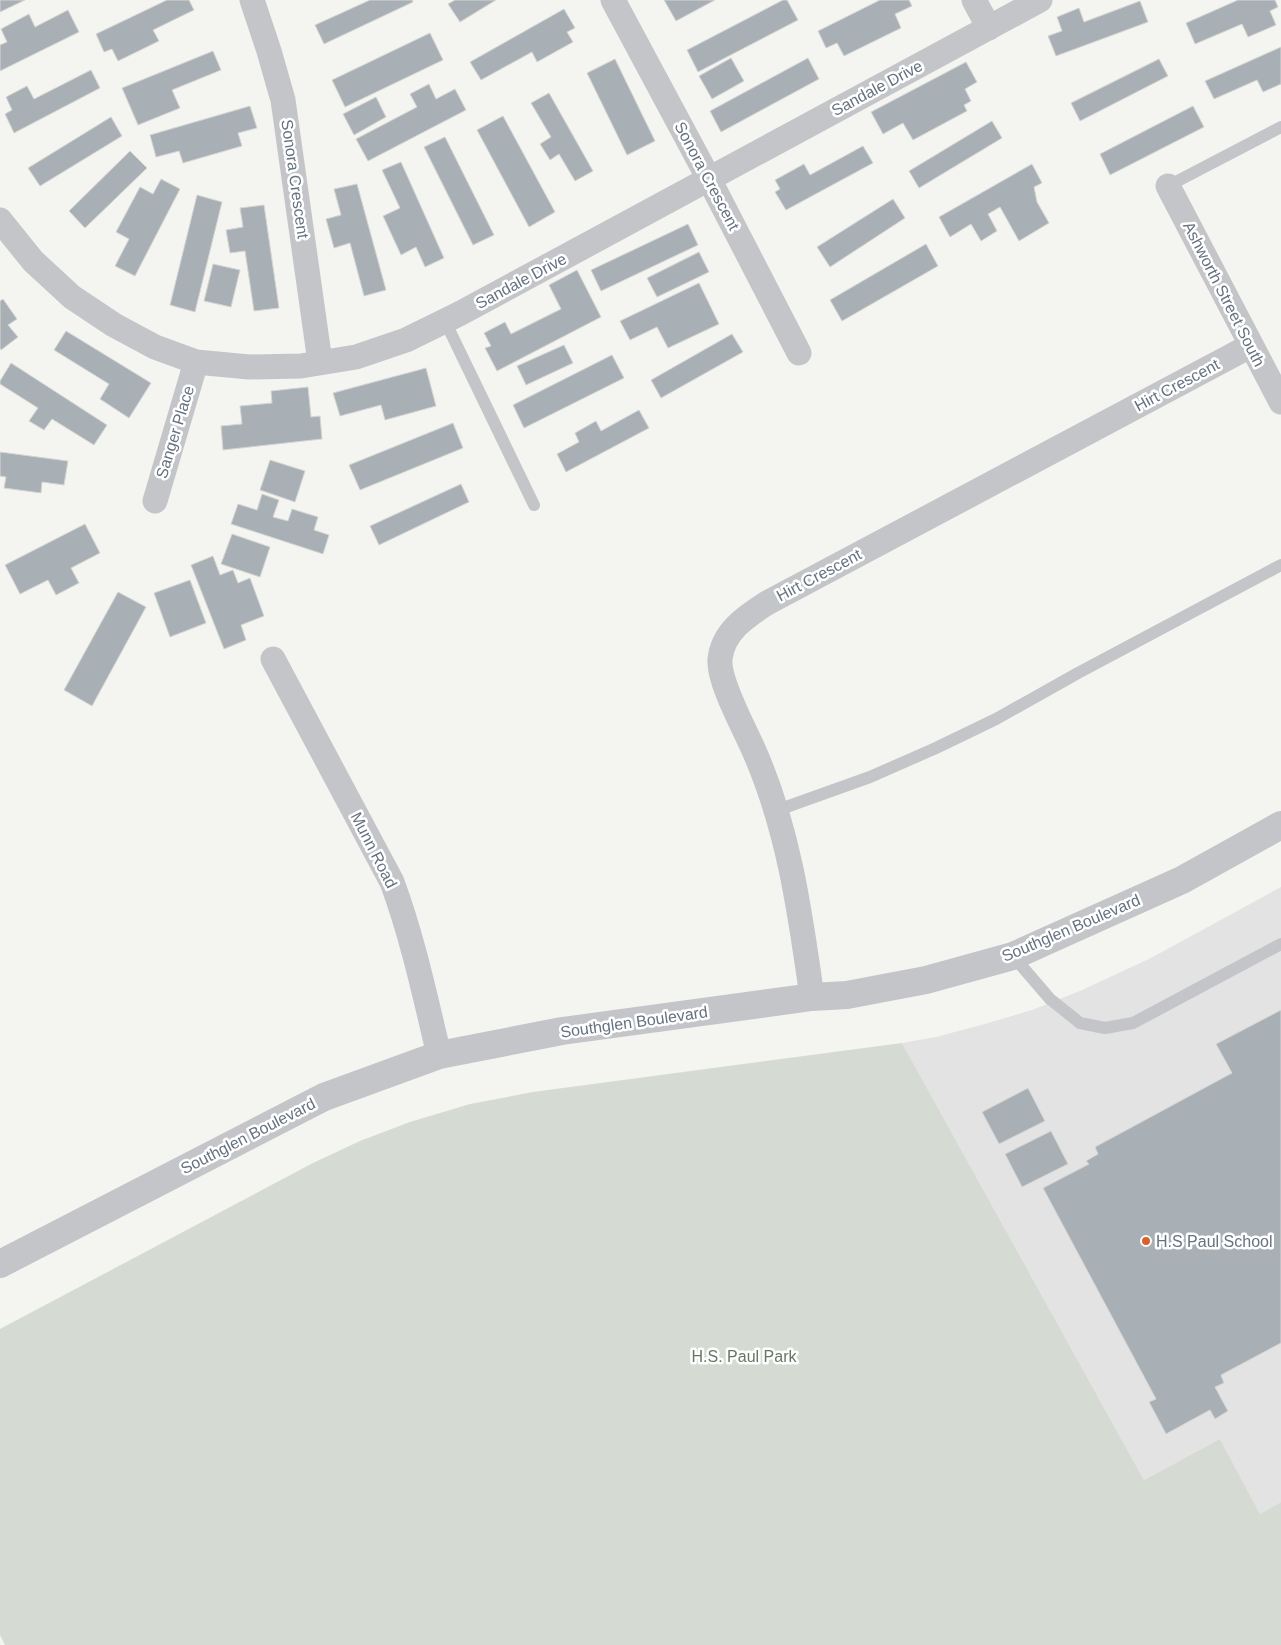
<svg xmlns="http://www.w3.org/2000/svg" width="1281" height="1645" viewBox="0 0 1281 1645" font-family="Arial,sans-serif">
  <rect width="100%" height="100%" fill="#f4f4f1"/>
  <path fill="#e2e3e2" d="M1281,887V1502L1260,1514L1220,1439L1144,1480L902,1043L936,1037L985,1024L1032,1010L1080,991L1151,958Z"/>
  <path fill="#d5dbd2" d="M902,1043L1144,1480L1220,1439L1260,1514L1281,1502V1645H5L0,1635V1329L313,1163L360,1141L410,1122L470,1104L533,1092Z"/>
  <path fill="#a9b0b5" stroke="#d5d6d4" d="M0,0H25L0,12Z
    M167,0H189L194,10L153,30L159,41L118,61L112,49L104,52L96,34Z
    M370,0H412L413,2L324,44L315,25Z
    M455,0H496L460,22L448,4Z
    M664,0H715L676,21Z
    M783,0H787L798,20L698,72L687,50Z
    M880,0H909L912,6L895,14L901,28L844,56L837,43L826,48L818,31Z
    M1238,0H1275L1278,7L1270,11L1276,25L1248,37L1242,24L1195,44L1186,23Z
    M1140,1L1148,22L1056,56L1048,36L1062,31L1057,17L1079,8L1084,22Z
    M564,9L575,28L567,32L573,42L537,62L532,52L481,80L470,62Z
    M68,10L79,32L0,71V45L7,42L1,29L29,14L35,27Z
    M430,33L443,60L345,107L332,80Z
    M1281,47V84L1263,92L1257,80L1214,99L1205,81Z
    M213,51L221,70L172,90L180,108L138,125L122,88Z
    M731,58L744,81L712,99L699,76Z
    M808,58L819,79L721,132L710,111Z
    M615,59L655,141L627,155L587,73Z
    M1159,59L1168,76L1080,121L1071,103Z
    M966,62L977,82L965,89L971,101L964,105L967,111L913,140L903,123L883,134L871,112Z
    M91,70L100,88L14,133L5,114L12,110L6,97L27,86L34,99Z
    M429,84L436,99L455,89L466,110L368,161L356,139L417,107L410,94Z
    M549,93L593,171L575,181L559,154L550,160L540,144L551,137L531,103Z
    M376,97L386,117L354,135L343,114Z
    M250,106L257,128L238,133L242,146L183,163L179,151L156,157L150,135Z
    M1193,106L1204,127L1110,175L1100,154Z
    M503,116L555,212L529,227L477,130Z
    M111,117L122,136L40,186L28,168Z
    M992,121L1002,138L919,188L909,171Z
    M445,137L494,235L473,245L424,147Z
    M863,146L873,163L786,210L775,192L780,189L775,180L804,164L810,175Z
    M130,151L147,168L85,228L69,211Z
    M401,162L444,258L425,267L416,247L401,255L383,216L400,208L382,170Z
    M1032,164L1042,183L1034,187L1037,202L1049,223L1019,241L1000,207L988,214L997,231L981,241L971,224L950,237L939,217Z
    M161,179L180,189L135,276L115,266L129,239L116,232L140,187L153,194Z
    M357,184L386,290L364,296L350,243L334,248L326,219L341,215L334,189Z
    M197,195L222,202L195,312L170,305Z
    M893,199L905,218L830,267L817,247Z
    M264,205L279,308L254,311L245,251L230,253L226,230L243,227L240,208Z
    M688,224L698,245L601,291L591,270Z
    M926,244L938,266L842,321L830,300Z
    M699,252L709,272L657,297L647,278Z
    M213,264L240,270L231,307L204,301Z
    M577,270L601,317L497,371L485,348L491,346L484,333L505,322L511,334L561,309L549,285Z
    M699,283L719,324L668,348L657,327L630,340L620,321Z
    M3,299L17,319L8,325L18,337L1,350L0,348V301Z
    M66,331L151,383L129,418L100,399L109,384L54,350Z
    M732,334L743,352L661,398L651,380Z
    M564,345L573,363L526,385L517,366Z
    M612,355L624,378L524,428L513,405Z
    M11,363L107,425L94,445L52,419L44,430L29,421L38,408L0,384V381Z
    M426,368L436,406L385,420L381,405L340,416L333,393Z
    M308,387L311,417L320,416L322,439L223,450L221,426L242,424L240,406L272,403L271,391Z
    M639,410L649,428L566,472L557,454L579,442L575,433L596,421L601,431Z
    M453,423L463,448L360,490L349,465Z
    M0,452L68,461L64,485L42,482L41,493L4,488L6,477L0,476Z
    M270,460L305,471L295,502L260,490Z
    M461,484L469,502L379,545L370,526Z
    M262,494L279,500L273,517L288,521L292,509L318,517L314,530L329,535L323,554L231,524L238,504L257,510Z
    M85,524L100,553L71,568L79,583L56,595L48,580L20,594L5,565Z
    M232,534L270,547L260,577L221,564Z
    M213,556L220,575L233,570L238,583L250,578L264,616L241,625L246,640L224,649L191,565Z
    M190,580L206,623L170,637L154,593Z
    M118,592L146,607L92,706L64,690Z
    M1281,1010V1343L1221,1375L1224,1383L1215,1387L1228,1411L1215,1419L1210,1410L1166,1434L1149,1402L1156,1399L1043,1188L1089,1164L1086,1161L1098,1154L1095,1147L1232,1073L1216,1044Z
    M1028,1088L1045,1121L999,1144L982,1112Z
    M1051,1131L1068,1164L1022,1187L1005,1154Z"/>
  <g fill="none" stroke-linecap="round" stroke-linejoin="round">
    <path stroke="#c3c5c9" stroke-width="12" d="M1168,186L1281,127
      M445,321L534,505
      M775,811L870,777L936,748L996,719L1078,673L1281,565
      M1013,956L1050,999L1080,1023L1105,1028L1133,1023L1281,944"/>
    <path stroke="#c3c5c9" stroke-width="25" d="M252,0L269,51L283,100L320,362
      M613,0L709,179L799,353
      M974,0L989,28
      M1168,186L1281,402
      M0,220L33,261L72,297L114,325L155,347L196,362L249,367L301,366L356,357L406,340L459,314L1040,0
      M155,501L196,362
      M273,659L392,882C413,939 425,996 439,1055
      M812,997C800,911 788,824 751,744C742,724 718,680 720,659C723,632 745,617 767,603L1250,346"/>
    <path stroke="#c3c5c9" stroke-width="28" d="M0,1264L324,1097L439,1055L562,1031L812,997L847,995L926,980L1013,956L1182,880L1281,825"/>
  </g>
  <circle fill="#d8622d" stroke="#fff" stroke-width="2" cx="1146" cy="1241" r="5"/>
  <g text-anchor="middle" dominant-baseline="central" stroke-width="5" stroke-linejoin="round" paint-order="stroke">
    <g font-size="16" fill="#657280" stroke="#fff">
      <text transform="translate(877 88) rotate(-28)">Sandale Drive</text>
      <text transform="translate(707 176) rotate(62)">Sonora Crescent</text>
      <text transform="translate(295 179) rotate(82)">Sonora Crescent</text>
      <text transform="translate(521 281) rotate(-28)">Sandale Drive</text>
      <text transform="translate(1224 294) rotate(63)">Ashworth Street South</text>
      <text transform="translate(1177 385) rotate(-28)">Hirt Crescent</text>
      <text transform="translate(175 432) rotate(-73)">Sanger Place</text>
      <text transform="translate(819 575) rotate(-28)">Hirt Crescent</text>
      <text transform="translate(374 850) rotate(63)">Munn Road</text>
      <text transform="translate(1071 928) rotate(-23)">Southglen Boulevard</text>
      <text transform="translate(634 1022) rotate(-8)">Southglen Boulevard</text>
      <text transform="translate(248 1136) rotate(-27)">Southglen Boulevard</text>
    </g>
    <g font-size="16" fill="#657280" stroke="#fff" text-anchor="start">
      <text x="1156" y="1241">H.S Paul School</text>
    </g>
    <g font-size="16" fill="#667863" stroke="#fff">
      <text x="744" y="1356">H.S. Paul Park</text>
    </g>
  </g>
</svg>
